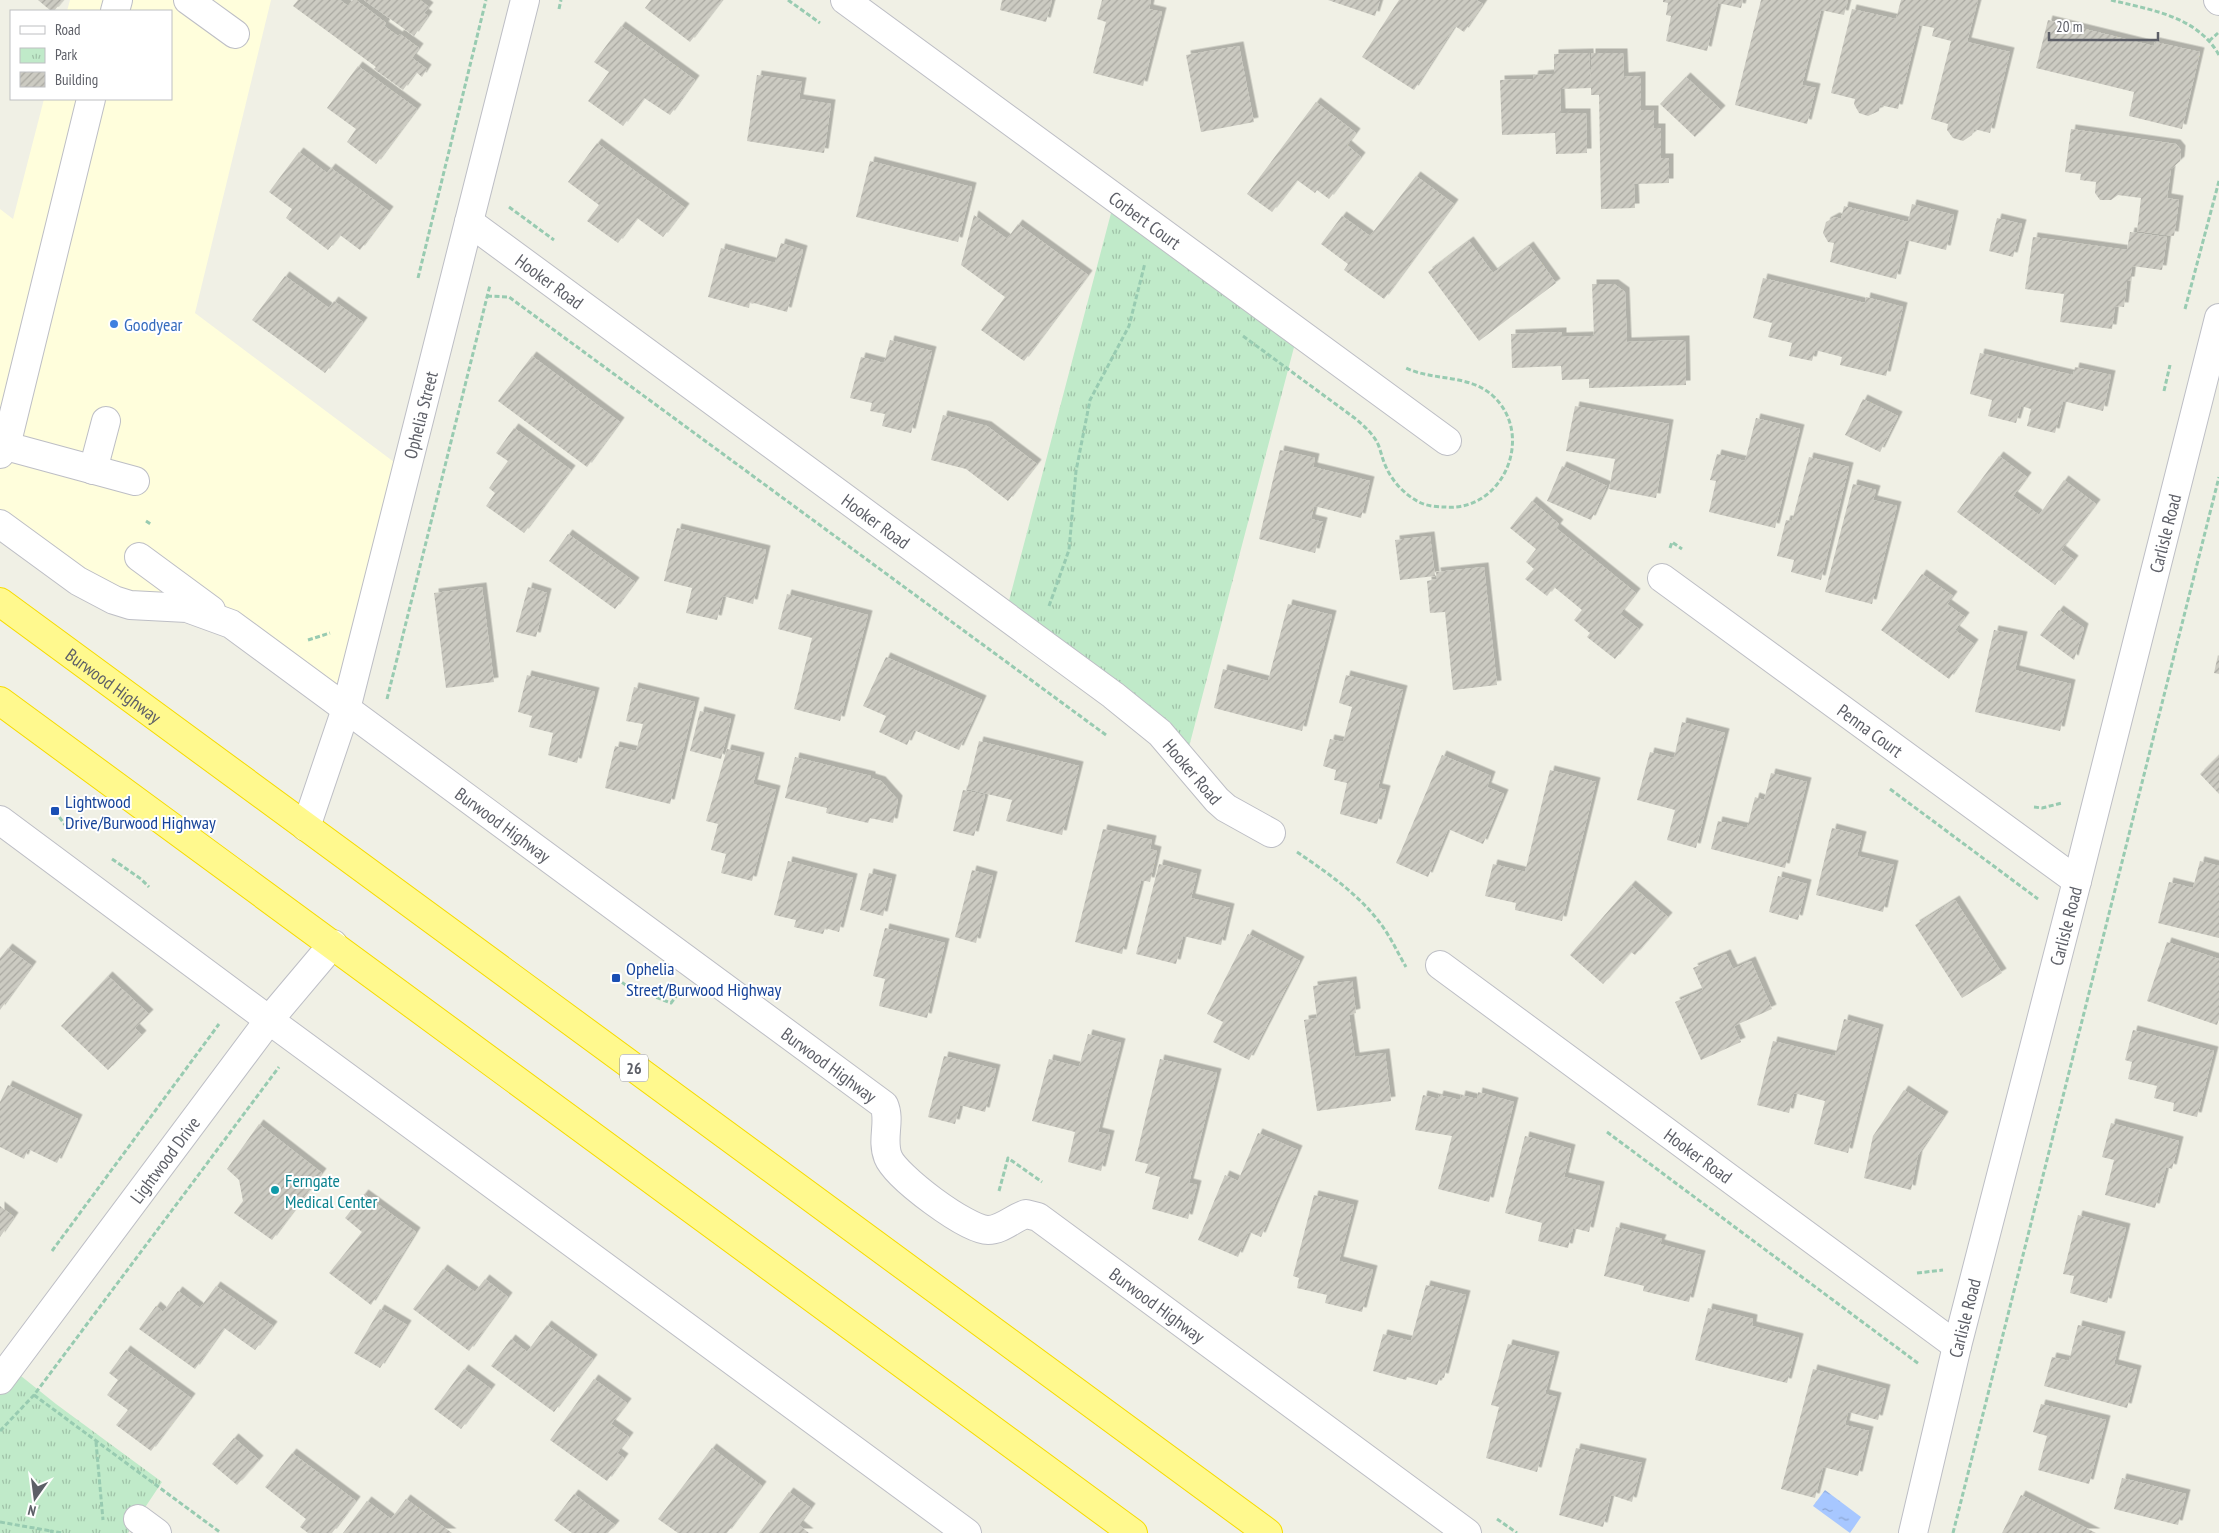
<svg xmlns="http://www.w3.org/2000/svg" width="2219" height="1533" viewBox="0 0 2219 1533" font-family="'PT Sans Narrow',sans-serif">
  <defs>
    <pattern id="park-tufts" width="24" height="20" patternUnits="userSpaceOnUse" patternTransform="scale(1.25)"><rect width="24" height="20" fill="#c0eac9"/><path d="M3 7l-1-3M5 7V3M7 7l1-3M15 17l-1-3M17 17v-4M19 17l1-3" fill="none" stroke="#9fc1a7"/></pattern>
    <pattern id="water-ripples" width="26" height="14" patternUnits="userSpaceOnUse" patternTransform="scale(1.25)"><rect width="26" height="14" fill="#a7c7ff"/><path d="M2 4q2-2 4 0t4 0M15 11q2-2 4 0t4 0" fill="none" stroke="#8ba5d2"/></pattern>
    <pattern id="building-hatch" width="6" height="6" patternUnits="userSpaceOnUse" patternTransform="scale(1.25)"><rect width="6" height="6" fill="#cccbc2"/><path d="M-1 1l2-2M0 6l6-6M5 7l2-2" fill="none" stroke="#a9a8a1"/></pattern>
    <filter id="shadow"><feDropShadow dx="4.5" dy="-4.5" stdDeviation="0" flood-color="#0004"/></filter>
  </defs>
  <rect width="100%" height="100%" fill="#f0f0e5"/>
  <path fill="#fffedc" d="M70,0H271L195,313L406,471L346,709L231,624L144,606L0,524V209L13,219L44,99H171V11H67Z"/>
  <path fill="url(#park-tufts)" d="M1115,198L1298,332L1185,762L1005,616Z
    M11,1368L56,1404L162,1482L128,1533H0V1380Z"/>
  <path fill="url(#water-ripples)" d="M1825,1490L1861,1517L1850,1533L1813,1506Z"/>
  <path fill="url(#building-hatch)" filter="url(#shadow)" d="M38,0H63L54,11H51Z
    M298,0H340L348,6L353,0H356L386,23L384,26L398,36L400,34L419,48L412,58L427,69L422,77L416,72L403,90L374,69L376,67L293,6Z
    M364,0H420L429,7L424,13L428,16L414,36Z
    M651,0H722L690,42L645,8Z
    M1002,0H1052L1046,22L1000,10Z
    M1102,0H1151L1149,9L1162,12L1143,86L1093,73L1106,22L1097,19Z
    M1328,0H1380L1375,16Z
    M1399,0H1476L1483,4L1464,32L1455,26L1414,90L1362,57Z
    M1663,0H1743L1741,8L1718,3L1707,51L1666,41L1671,16L1666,15L1668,3L1663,2Z
    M1761,0H1848L1844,15L1821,10L1802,85L1816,88L1807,124L1735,105Z
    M1901,0H1978L1967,42L2010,52L1990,133L1974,129L1972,135L1963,141L1953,138L1947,130L1948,124L1931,119L1951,41L1932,36L1934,28L1919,25L1898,109L1880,105L1879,111L1868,116L1859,113L1854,104L1855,99L1831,93L1852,9L1896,19Z
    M2048,20L2154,46L2155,42L2200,52L2182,129L2129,116L2134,92L2036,68Z
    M621,26L695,80L670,115L644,98L623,126L588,101L609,72L594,62Z
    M1239,46L1254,122L1201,132L1186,55Z
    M1589,53L1591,83V53H1623L1624,77L1641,76V110H1654V128H1661V158H1669V183L1634,184L1635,208L1601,209L1599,95H1591V88L1560,89L1561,113H1586L1587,153L1556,154L1555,133L1502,135L1500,80L1533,79L1534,75L1554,74V54Z
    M358,66L417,109L376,164L347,142L356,129L327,108Z
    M757,75L802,82L799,99L831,104L824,153L747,141Z
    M1686,77L1721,110L1695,137L1660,104Z
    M1316,102L1356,133L1347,145L1361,157L1329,199L1317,190L1315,193L1297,180L1272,212L1247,194Z
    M2071,129L2176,144L2181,150L2180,161L2171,169L2167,198L2179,200L2174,236L2137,231L2141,198L2118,195L2111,200H2100L2095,193L2096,182L2080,180L2081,174L2065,172Z
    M597,143L685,208L663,237L637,218L618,243L587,221L599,205L568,182Z
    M299,152L327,173L331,168L389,211L360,250L340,235L328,250L286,218L292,209L269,192Z
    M870,161L972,187L958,242L856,217Z
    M1416,176L1454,204L1384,299L1344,270L1348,264L1321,244L1342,216L1370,236Z
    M1912,204L1954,215L1946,250L1906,240L1896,279L1830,262L1834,243L1828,242L1823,233L1826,222L1835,217L1841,219L1844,206L1908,222Z
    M974,215L1007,239L1018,224L1088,275L1024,361L981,330L1005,297L961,265Z
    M1997,218L2022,224L2013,257L1989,251Z
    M2130,232L2167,237L2162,270L2132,266L2130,281H2127L2124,307L2115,306L2112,329L2060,322L2064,294L2025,289L2033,237L2127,250Z
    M1469,241L1493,273L1529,246L1556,283L1479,341L1428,272Z
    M781,243L803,250L787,312L750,302L749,308L708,297L721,248L775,263Z
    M285,276L329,308L334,301L363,322L325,373L252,320Z
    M1763,278L1865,303L1866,297L1903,307L1886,376L1840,365L1842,357L1815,350L1812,361L1789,356L1792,343L1768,337L1772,323L1753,318Z
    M1592,284H1614L1625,292L1627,342L1685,340L1686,385L1589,388V379L1562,380L1561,366L1512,368L1511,334L1562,332V337L1594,336Z
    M890,340L932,351L911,433L882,426L885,414L870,411L872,403L850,398L861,357L884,363Z
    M1980,353L2073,375L2075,367L2111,375L2103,411L2063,401L2055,433L2027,426L2031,409L2021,406L2016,423L1988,416L1992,400L1970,394Z
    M532,356L620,422L587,467L498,401Z
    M1863,399L1898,416L1880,452L1845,435Z
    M1575,406L1669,424L1656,498L1609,489L1615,459L1566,451Z
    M943,415L987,426L1037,464L1008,501L966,469L931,460Z
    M1756,418L1800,429L1775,528L1709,512L1716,481L1710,480L1717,454L1745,461Z
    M514,428L571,470L524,533L486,506L495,493L489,488L508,461L496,453Z
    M1280,450L1315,458L1313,467L1370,481L1361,518L1314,506L1311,519L1323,522L1315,553L1259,539Z
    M1999,456L2027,477L2013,496L2039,515L2064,480L2096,504L2061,550L2074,560L2055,585L1957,512Z
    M1809,457L1849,467L1821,580L1791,572L1794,560L1777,556L1786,520L1792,521Z
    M1562,466L1607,486L1591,520L1547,501Z
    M1853,484L1876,490L1873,500L1897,506L1872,604L1825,592Z
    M1532,501L1559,524L1556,528L1636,593L1620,614L1639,629L1615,659L1587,637L1590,633L1574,620L1582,610L1554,587L1547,596L1525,579L1534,569L1526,562L1536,549L1510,528Z
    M677,528L766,550L753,604L723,596L717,620L686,613L692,588L664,581Z
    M568,534L635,582L615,609L549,561Z
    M1430,536L1435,576L1400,580L1395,540Z
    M1484,567L1497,685L1453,690L1445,612L1430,613L1427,581L1437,579L1436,572Z
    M1922,574L1953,596L1947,604L1965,617L1955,630L1974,644L1949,679L1881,630Z
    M482,587L494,682L446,688L434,593Z
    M528,587L547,593L536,637L516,632Z
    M787,594L868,615L840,721L794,709L812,638L778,629Z
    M1288,604L1332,615L1302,731L1214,708L1223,669L1268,681Z
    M2059,610L2084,628L2074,660L2040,635Z
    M1994,630L2023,636L2015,670L2071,684L2060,731L1975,712Z
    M2218,655L2219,656V674L2214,673Z
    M886,657L982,700L959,750L914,730L907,745L879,732L886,716L863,706Z
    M527,675L595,692L577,763L548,755L553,733L529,727L532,716L518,712Z
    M1346,675L1403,690L1378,788L1386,790L1377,824L1340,814L1347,783L1334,780L1336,770L1323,766L1330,739L1343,742L1352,707L1339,703Z
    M634,687L695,702L670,804L605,788L615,746L636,751L643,724L626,721Z
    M700,711L731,719L721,759L690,751Z
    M1682,722L1725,733L1696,848L1667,840L1675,810L1637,800L1650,752L1674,758Z
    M979,741L1079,766L1062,835L1006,821L1012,800L967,789Z
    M727,749L760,757L753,784L776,790L752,881L721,873L726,854L711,850L718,824L706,821Z
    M1442,755L1491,776L1487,787L1504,794L1483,844L1448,829L1428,877L1396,863Z
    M2219,755V794L2200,774Z
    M795,757L871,776V778L881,781L898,800L893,823L870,818L868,823L826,813L827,808L785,798Z
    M1550,770L1596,782L1562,921L1515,910L1516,903L1485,896L1493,864L1525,872Z
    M1771,773L1807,782L1785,868L1711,849L1718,821L1747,828L1755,797L1764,800Z
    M963,790L985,795L974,836L953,831Z
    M1832,828L1862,836L1857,856L1894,865L1883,912L1816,895Z
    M1103,829L1152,840L1150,849L1157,851L1150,882L1141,880L1122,954L1075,942Z
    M788,861L853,878L839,932L825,928L823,934L794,927L796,920L774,915Z
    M2200,861L2219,866V938L2158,923L2169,882L2193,888Z
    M1159,864L1197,874L1191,898L1230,908L1221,945L1183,936L1176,964L1136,954Z
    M972,870L993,876L976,943L955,937Z
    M869,873L892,879L883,916L860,910Z
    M1778,876L1807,884L1798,920L1769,912Z
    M1631,885L1668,917L1635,955L1631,952L1603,984L1570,955Z
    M1955,900L2002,973L1962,998L1915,925Z
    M885,928L945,943L927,1018L879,1006L885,979L873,976Z
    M1248,934L1300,961L1249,1060L1213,1042L1223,1022L1207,1014Z
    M2167,942L2219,959V1019L2217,1025L2147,1001Z
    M8,948L32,966L0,1010V958Z
    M1726,954L1733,969L1751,961L1772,1009L1734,1026L1741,1042L1701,1060L1675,1002L1703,990L1693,968Z
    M108,976L149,1014L135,1028L142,1035L108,1070L61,1026Z
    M1352,981L1356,1013L1349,1015L1355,1057L1385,1053L1391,1101L1317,1111L1304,1020L1317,1018L1313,986Z
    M1844,1019L1879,1029L1848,1153L1814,1144L1825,1101L1794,1093L1789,1113L1757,1105L1773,1041L1835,1056Z
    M2133,1030L2214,1051L2197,1117L2173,1111L2174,1103L2154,1098L2157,1086L2128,1079L2132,1062L2125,1060Z
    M1088,1034L1121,1043L1098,1132L1110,1135L1101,1171L1068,1162L1075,1132L1032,1121L1049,1059L1079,1067Z
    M944,1056L996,1069L985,1112L960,1105L955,1124L928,1117Z
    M1160,1059L1217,1073L1189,1183L1197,1185L1188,1219L1152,1209L1160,1177L1145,1173L1148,1164L1135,1161Z
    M8,1085L78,1119L57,1163L28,1149L24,1159L0,1147V1102Z
    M1904,1090L1944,1116L1918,1155L1911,1190L1864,1178L1873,1136Z
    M1478,1092L1514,1102L1489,1202L1438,1189L1452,1136L1415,1130L1423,1095L1438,1099L1439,1095L1460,1100L1461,1095L1477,1099Z
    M2111,1123L2179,1141L2172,1169L2166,1167L2155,1208L2105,1195L2114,1160L2102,1157Z
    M259,1124L322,1173L272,1240L234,1213L243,1201L239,1180L227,1169Z
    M1258,1133L1298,1150L1261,1237L1249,1232L1238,1257L1198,1240L1225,1175L1238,1181Z
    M1525,1136L1571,1149L1564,1177L1600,1186L1589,1232L1573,1228L1568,1248L1538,1241L1542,1223L1505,1213Z
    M364,1194L416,1232L371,1305L329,1273L362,1232L345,1218Z
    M1314,1195L1354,1205L1339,1261L1373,1270L1362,1312L1325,1303L1327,1295L1297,1288L1299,1278L1293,1276Z
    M0,1206L14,1217L0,1237Z
    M2078,1215L2126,1228L2107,1303L2070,1293L2074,1276L2063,1274Z
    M1616,1227L1662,1239L1660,1244L1701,1255L1689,1302L1643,1291L1644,1286L1604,1276Z
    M443,1269L475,1292L485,1279L508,1297L469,1351L413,1309Z
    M1426,1285L1466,1295L1444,1378L1440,1377L1437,1385L1407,1377L1406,1380L1373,1371L1383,1334L1411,1341Z
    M216,1286L273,1326L255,1350L224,1328L195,1369L139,1329L156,1306L163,1312L178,1291L200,1308Z
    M1708,1308L1753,1319L1752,1326L1799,1338L1787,1383L1695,1360Z
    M380,1309L407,1325L380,1368L354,1353Z
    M547,1325L593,1359L554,1412L491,1366L511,1339L527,1352Z
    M2078,1325L2121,1336L2114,1364L2137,1370L2127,1408L2044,1386L2052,1357L2069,1361Z
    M1508,1344L1555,1356L1545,1394L1557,1397L1537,1472L1486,1458L1499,1407L1491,1405Z
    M126,1350L191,1398L151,1451L116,1425L128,1410L107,1395L118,1380L109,1373Z
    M464,1369L491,1389L461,1429L434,1409Z
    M1813,1369L1886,1389L1878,1420L1848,1412L1845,1425L1869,1431L1858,1476L1823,1467L1815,1498L1781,1489Z
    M594,1379L627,1403L611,1424L629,1437L617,1453L624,1458L607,1481L550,1440Z
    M2041,1404L2106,1420L2089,1484L2038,1470L2047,1436L2033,1432Z
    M234,1438L259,1460L237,1485L212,1464Z
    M712,1448L762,1486L727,1533H678L658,1519Z
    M1576,1448L1642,1463L1632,1502L1611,1495L1603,1527L1559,1515Z
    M292,1453L356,1501L332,1533H308L300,1527L306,1519L265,1487Z
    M2122,1478L2186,1494L2178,1525L2114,1509Z
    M789,1492L811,1508L799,1525L809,1533H759Z
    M574,1494L615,1525L608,1533H572L554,1520Z
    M2021,1495L2096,1533H2002Z
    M406,1499L452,1533H343L367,1501L391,1519Z"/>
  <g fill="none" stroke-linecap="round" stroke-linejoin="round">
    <g stroke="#bdbec5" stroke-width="30">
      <g id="minor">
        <path d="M188,0L235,34"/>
        <path id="s1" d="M845,0L1447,441"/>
        <path d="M2218,0L2219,1"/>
        <path d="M115,11L118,0"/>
        <path id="s2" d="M469,222L1113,695L1160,733L1217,800L1226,808L1271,833"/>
        <path d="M6,446L135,481"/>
        <path d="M0,454L6,446L91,99"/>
        <path d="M93,470L106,421"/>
        <path id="s3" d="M0,524L78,581L114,600L130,605L187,608L231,624L884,1105C891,1121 881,1139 888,1157C896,1177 967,1230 988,1230C1002,1230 1013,1218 1026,1214L1038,1217L1467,1533"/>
        <path d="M139,557L211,610"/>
        <path id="s4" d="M1662,578L2077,881"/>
        <path d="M0,820L269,1020L967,1533"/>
        <path id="s5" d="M306,827L346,709L525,0"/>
        <path id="s6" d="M1440,965L1957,1346"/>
        <path id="s7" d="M0,1380L269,1020L333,944"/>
        <path d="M138,1519L157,1533"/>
        <path id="s8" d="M1913,1533L1957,1346L2077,881L2219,318"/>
      </g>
    </g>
    <g stroke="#f6db00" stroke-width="30">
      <g id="highway">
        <path id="s9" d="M0,602L1268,1533"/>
        <path d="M0,701L1133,1533"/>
      </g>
    </g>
    <path stroke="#98cbb1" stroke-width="3" stroke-dasharray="5 2.5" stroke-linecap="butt" d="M788,0L820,23
      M2111,0C2151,10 2197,16 2219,55
      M559,9L561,0
      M2209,41L2218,33
      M509,207L554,240
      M418,278L486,0
      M487,296L509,297L1106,735
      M2185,309L2219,181
      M1243,336L1356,419C1364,426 1372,433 1377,442C1381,450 1382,459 1386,467C1392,481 1405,495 1419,502C1426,506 1437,507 1445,507C1504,512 1536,434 1492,395C1468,374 1433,381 1406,368
      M2164,391L2170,365
      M146,521L152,525
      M1670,548L1672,542L1682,549
      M1049,606L1069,550L1076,471L1090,400L1129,326L1145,263
      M308,640L330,633
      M387,699L490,285
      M1890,789L2038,899
      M2034,807L2042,808L2062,803
      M55,811L65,825
      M1297,852C1329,874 1363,897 1385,930C1393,942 1399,955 1406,967
      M112,859L141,879L149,887
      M616,978L627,986L671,1003L678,994
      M1607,1132L1919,1364
      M999,1191L1008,1158L1042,1182
      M52,1251L219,1024
      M1917,1273L1943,1270
      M34,1395L221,1533
      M0,1431L34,1395L279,1067
      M96,1442L103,1520
      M1497,1519L1517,1533
      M0,1522L51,1531
      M52,1533L51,1531L63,1533
      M1953,1533L2219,477"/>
    <use href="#minor" stroke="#fff" stroke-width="28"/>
    <use href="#highway" stroke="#fff98e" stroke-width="28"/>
  </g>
  <circle fill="#3f7fe0" stroke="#fff" stroke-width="2" cx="114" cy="324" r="5"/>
  <g fill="#1a4fb4" stroke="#fff" stroke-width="2">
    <rect x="50" y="806" width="10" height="10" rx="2.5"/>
    <rect x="611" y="973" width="10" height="10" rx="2.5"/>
  </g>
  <circle fill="#0f9aa8" stroke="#fff" stroke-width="2" cx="275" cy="1190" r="5"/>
  <g text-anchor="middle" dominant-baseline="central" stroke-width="4" stroke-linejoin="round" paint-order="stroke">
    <rect fill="#fff" stroke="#8e8f95" stroke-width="1" x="620" y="1054.5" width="28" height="27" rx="4"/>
    <g font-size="16" font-weight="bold" fill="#5d5f67">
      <text x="634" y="1068">26</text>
    </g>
    <g font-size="18" fill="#5d5f67" stroke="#fff">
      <text stroke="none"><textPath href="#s1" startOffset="372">Corbert Court</textPath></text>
      <text stroke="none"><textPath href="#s2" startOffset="100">Hooker Road</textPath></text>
      <text stroke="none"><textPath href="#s5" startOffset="428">Ophelia Street</textPath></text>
      <text stroke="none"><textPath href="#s2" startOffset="505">Hooker Road</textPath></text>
      <text stroke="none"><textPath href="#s8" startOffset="1031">Carlisle Road</textPath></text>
      <text stroke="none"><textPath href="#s9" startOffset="141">Burwood Highway</textPath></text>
      <text stroke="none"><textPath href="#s4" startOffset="258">Penna Court</textPath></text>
      <text stroke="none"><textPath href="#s2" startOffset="910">Hooker Road</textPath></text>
      <text stroke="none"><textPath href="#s3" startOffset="596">Burwood Highway</textPath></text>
      <text stroke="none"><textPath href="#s8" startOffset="626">Carlisle Road</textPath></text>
      <text stroke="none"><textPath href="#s3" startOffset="1001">Burwood Highway</textPath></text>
      <text stroke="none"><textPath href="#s6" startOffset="321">Hooker Road</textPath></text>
      <text stroke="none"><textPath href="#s7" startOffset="275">Lightwood Drive</textPath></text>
      <text stroke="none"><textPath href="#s3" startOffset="1450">Burwood Highway</textPath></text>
      <text stroke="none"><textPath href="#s8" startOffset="221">Carlisle Road</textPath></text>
    </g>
    <g font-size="18" fill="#366cbe" stroke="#fff" text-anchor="start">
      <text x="124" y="324">Goodyear</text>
    </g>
    <g font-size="18" fill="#164399" stroke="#fff" text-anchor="start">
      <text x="65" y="801">Lightwood<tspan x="65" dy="21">Drive/Burwood Highway</tspan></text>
      <text x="626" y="968">Ophelia<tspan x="626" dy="21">Street/Burwood Highway</tspan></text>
    </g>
    <g font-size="18" fill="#0d838f" stroke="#fff" text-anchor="start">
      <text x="285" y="1180">Ferngate<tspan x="285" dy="21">Medical Center</tspan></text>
    </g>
  </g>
  <rect x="10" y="10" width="162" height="90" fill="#ffffff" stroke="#bebfc2"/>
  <rect x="20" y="26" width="25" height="8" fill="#ffffff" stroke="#bebfc2"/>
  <text x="55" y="35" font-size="15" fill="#5d5f67">Road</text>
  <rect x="20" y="48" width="25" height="15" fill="url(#park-tufts)" stroke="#bebfc2"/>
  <text x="55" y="60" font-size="15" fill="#5d5f67">Park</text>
  <rect x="20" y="72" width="25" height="15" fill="url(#building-hatch)" stroke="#bebfc2"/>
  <text x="55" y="85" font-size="15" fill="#5d5f67">Building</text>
  <g transform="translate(35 1498) rotate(194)" stroke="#ffffff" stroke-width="4" paint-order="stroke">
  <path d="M0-4L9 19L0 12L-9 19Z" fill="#5d5f67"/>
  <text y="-8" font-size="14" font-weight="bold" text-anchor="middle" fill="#5d5f67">N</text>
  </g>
  <path d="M2049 32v8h109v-8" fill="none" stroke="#5d5f67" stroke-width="2.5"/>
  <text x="2056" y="32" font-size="15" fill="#5d5f67" stroke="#ffffff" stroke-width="4" paint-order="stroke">20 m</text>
</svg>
